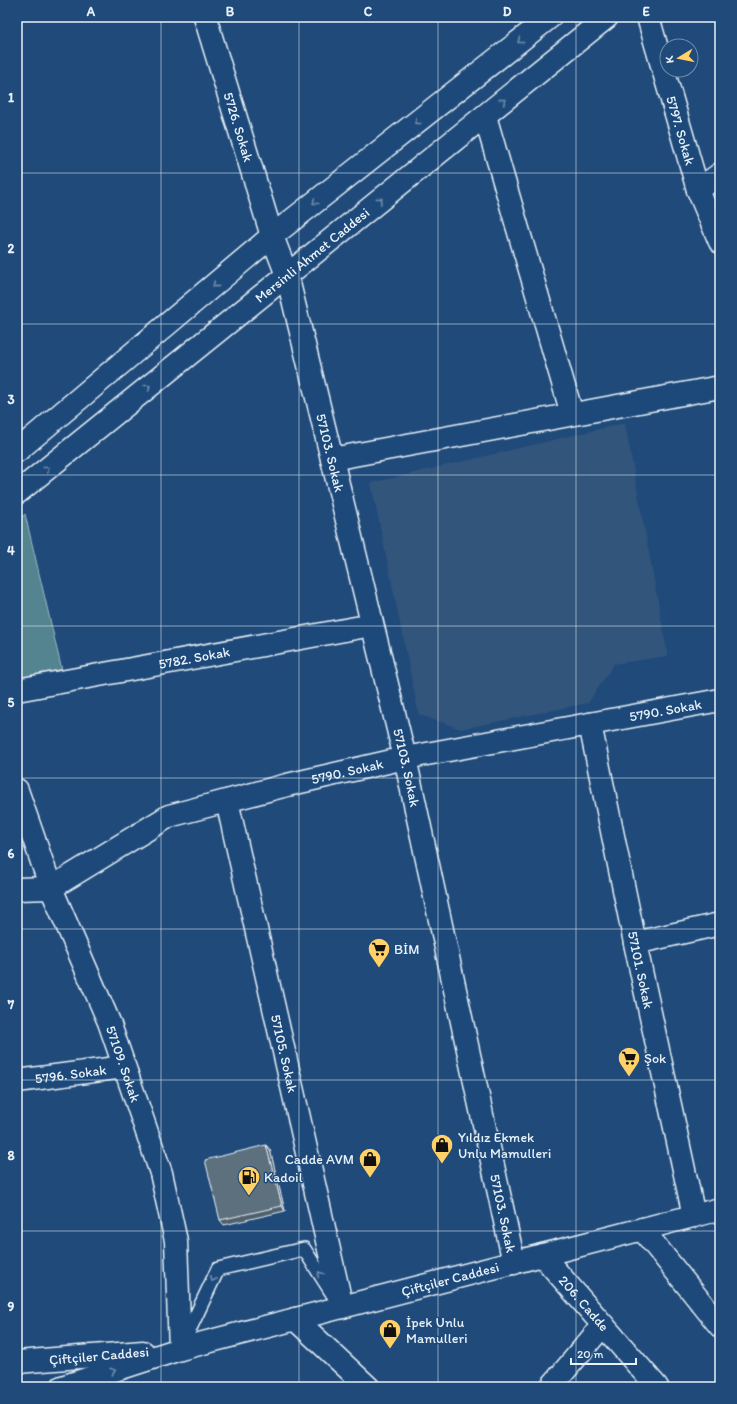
<svg xmlns="http://www.w3.org/2000/svg" width="737" height="1404" viewBox="0 0 737 1404" font-family="Itim,sans-serif">
  <rect width="100%" height="100%" fill="#1f4a7a"/>
  <filter id="ink" filterUnits="userSpaceOnUse"><feTurbulence type="fractalNoise" baseFrequency=".025" numOctaves="2"/><feDisplacementMap in="SourceGraphic" scale="8" xChannelSelector="R" yChannelSelector="G"/><feConvolveMatrix kernelMatrix="1 2 1 2 8 2 1 2 1" color-interpolation-filters="sRGB"/></filter>
  <g filter="url(#ink)">
    <path fill="#32557b" d="M625,423L668,656L614,664L588,703L461,729L419,715L371,483Z"/>
    <path fill="#53848f" stroke="#9ebac4" d="M25,514L64,679L17,688V521Z"/>
    <g fill="none" stroke-linecap="round" stroke-linejoin="round">
      <g stroke="#e8f1f8" stroke-width="16">
        <path id="lane" d="M183,1343L218,1269L304,1249L334,1296"/>
      </g>
      <g stroke="#e8f1f8" stroke-width="25">
        <g id="street">
          <path id="s1" d="M205,17L272,236"/>
          <path id="s2" d="M648,17L698,190L720,242"/>
          <path d="M485,116L572,414"/>
          <path d="M698,190L720,174"/>
          <path id="s3" d="M287,275L405,758L514,1263"/>
          <path d="M332,459L720,387"/>
          <path id="s4" d="M17,690L372,625"/>
          <path id="s5" d="M590,724L635,943L694,1216"/>
          <path id="s6" d="M17,790L51,888L109,1022L161,1173L176,1241L180,1349"/>
          <path id="s7" d="M227,801L342,1307"/>
          <path id="s8" d="M17,889L51,888L169,816L287,785L405,758L720,700"/>
          <path d="M635,943L720,924"/>
          <path id="s9" d="M17,1081L124,1067"/>
          <path d="M642,1229L720,1326"/>
          <path d="M295,1319L368,1387"/>
          <path d="M551,1387L603,1325"/>
        </g>
      </g>
      <g stroke="#e8f1f8" stroke-width="25">
        <g id="secondary">
          <path d="M272,236L287,275"/>
          <path d="M17,451L272,236L550,17"/>
          <path id="s10" d="M17,493L607,17"/>
          <path id="s11" d="M542,1255L657,1387"/>
          <path d="M17,1362L143,1352"/>
          <path id="s12" d="M62,1387L180,1349L720,1209"/>
        </g>
      </g>
      <use href="#lane" stroke="#1f4a7a" stroke-width="13"/>
      <use href="#street" stroke="#1f4a7a" stroke-width="22"/>
      <use href="#secondary" stroke="#1f4a7a" stroke-width="22"/>
    </g>
    <path fill="#50606c" stroke="#e8f1f8" d="M266,1145L270,1150L285,1211L224,1225L220,1220Z"/>
    <path fill="#414e58" stroke="#e8f1f8" d="M266,1145L270,1150L285,1211L282,1206Z"/>
    <path fill="#5d707e" stroke="#e8f1f8" d="M266,1145L282,1206L220,1220L205,1160Z"/>
    <defs><path id="oneway-chevron" d="M-2-3.5L2.5 0L-2 3.5" fill="none" stroke-width="1.6" stroke-linecap="round" stroke-linejoin="round"/></defs>
    <g stroke="#6f8dac">
      <use href="#oneway-chevron" transform="translate(520 41) rotate(142)"/>
      <use href="#oneway-chevron" transform="translate(503 101) rotate(-39)"/>
      <use href="#oneway-chevron" transform="translate(417 122) rotate(142)"/>
      <use href="#oneway-chevron" transform="translate(380 200) rotate(-39)"/>
      <use href="#oneway-chevron" transform="translate(315 202) rotate(142)"/>
      <use href="#oneway-chevron" transform="translate(215 285) rotate(140)"/>
      <use href="#oneway-chevron" transform="translate(148 387) rotate(-39)"/>
      <use href="#oneway-chevron" transform="translate(47 469) rotate(-39)"/>
      <use href="#oneway-chevron" transform="translate(320 1274) rotate(-123)"/>
      <use href="#oneway-chevron" transform="translate(213 1279) rotate(116)"/>
      <use href="#oneway-chevron" transform="translate(113 1371) rotate(-18)"/>
    </g>
  </g>
  <path fill="none" stroke="#e8f1f8" stroke-width="1" stroke-opacity="0.55" d="M161,17V1387M299,17V1387M438,17V1387M576,17V1387M17,173H720M17,324H720M17,475H720M17,626H720M17,778H720M17,929H720M17,1080H720M17,1231H720"/>
  <defs>
    <g id="supermarket-pin" transform="scale(1.15)"><path d="M0 17L-7.5 6A9.5 9.5 0 1 1 7.5 6Z" fill="#ffd166" stroke="#1f4a7a"/><path d="M-6-5.5h2.5l.6 2H6L4.5 2H-2.5L-4.4-4H-6ZM-1.5 3.2a1.3 1.3 0 1 0 .1 0ZM3 3.2a1.3 1.3 0 1 0 .1 0Z" fill="#111"/></g>
    <g id="shop-pin" transform="scale(1.15)"><path d="M0 17L-7.5 6A9.5 9.5 0 1 1 7.5 6Z" fill="#ffd166" stroke="#1f4a7a"/><path d="M-5-2.5h2.3a2.7 3.5 0 0 1 5.4 0H5L5.5 6h-11ZM-1.5-2.5h3a1.5 2.3 0 0 0-3 0Z" fill="#111"/></g>
    <g id="fuel-pin" transform="scale(1.15)"><path d="M0 17L-7.5 6A9.5 9.5 0 1 1 7.5 6Z" fill="#ffd166" stroke="#1f4a7a"/><path d="M-5.5-6h7V0h2V4h1.3V-2.5L3-4.5l.8-.8L6-3V5H2.5V1h-1V6h-7ZM-4.2-4.7v3.2H.2V-4.7Z" fill="#111"/></g>
  </defs>
  <g fill-rule="evenodd">
    <use href="#supermarket-pin" x="379" y="949"/>
    <use href="#supermarket-pin" x="629" y="1058"/>
    <use href="#shop-pin" x="442" y="1145"/>
    <use href="#shop-pin" x="370" y="1159"/>
    <use href="#fuel-pin" x="249" y="1177"/>
    <use href="#shop-pin" x="390" y="1330"/>
  </g>
  <g text-anchor="middle" dominant-baseline="central" stroke-width="3" stroke-linejoin="round" paint-order="stroke">
    <g font-size="14" fill="#e8f1f8" stroke="#1f4a7a">
      <text stroke="none"><textPath href="#s1" startOffset="115">5726. Sokak</textPath></text>
      <text stroke="none"><textPath href="#s2" startOffset="118">5797. Sokak</textPath></text>
      <text stroke="none"><textPath href="#s10" startOffset="379">Mersinli Ahmet Caddesi</textPath></text>
      <text stroke="none"><textPath href="#s3" startOffset="183">57103. Sokak</textPath></text>
      <text stroke="none"><textPath href="#s4" startOffset="180">5782. Sokak</textPath></text>
      <text stroke="none"><textPath href="#s8" startOffset="680">5790. Sokak</textPath></text>
      <text stroke="none"><textPath href="#s3" startOffset="507">57103. Sokak</textPath></text>
      <text stroke="none"><textPath href="#s8" startOffset="356">5790. Sokak</textPath></text>
      <text stroke="none"><textPath href="#s5" startOffset="251">57101. Sokak</textPath></text>
      <text stroke="none"><textPath href="#s7" startOffset="259">57105. Sokak</textPath></text>
      <text stroke="none"><textPath href="#s6" startOffset="294">57109. Sokak</textPath></text>
      <text stroke="none"><textPath href="#s9" startOffset="54">5796. Sokak</textPath></text>
      <text stroke="none"><textPath href="#s3" startOffset="963">57103. Sokak</textPath></text>
      <text stroke="none"><textPath href="#s12" startOffset="403">Çiftçiler Caddesi</textPath></text>
      <text stroke="none"><textPath href="#s11" startOffset="64">206. Cadde</textPath></text>
      <text transform="translate(99 1356) rotate(-5)">Çiftçiler Caddesi</text>
    </g>
    <g font-size="14" fill="#e8f1f8" stroke="#1f4a7a" text-anchor="start">
      <text x="394" y="949">BİM</text>
      <text x="644" y="1058">Şok</text>
      <text x="458" y="1137">Yıldız Ekmek<tspan x="458" dy="16">Unlu Mamulleri</tspan></text>
      <text x="354" y="1159" text-anchor="end">Cadde AVM</text>
      <text x="264" y="1177">Kadoil</text>
      <text x="406" y="1322">İpek Unlu<tspan x="406" dy="16">Mamulleri</tspan></text>
    </g>
  </g>
  <rect width="737" height="1404" fill="none" stroke="#1f4a7a" stroke-width="44"/>
  <g transform="translate(679 58) rotate(260)"><circle r="19" fill="#1f4a7a" stroke="#6f8dac"/>
  <path d="M0-3L7 15L0 10L-7 15Z" fill="#ffd166"/>
  <text y="-6" font-size="11" font-weight="bold" text-anchor="middle" fill="#e8f1f8">K</text>
  </g>
  <path d="M571 1358v6h65v-6" fill="none" stroke="#e8f1f8" stroke-width="2"/>
  <text x="577" y="1358" font-size="12" fill="#e8f1f8" stroke="#1f4a7a" stroke-width="3" paint-order="stroke">20 m</text>
  <rect x="22" y="22" width="693" height="1360" fill="none" stroke="#e8f1f8" stroke-width="1.5"/>
  <g font-size="13" text-anchor="middle" font-weight="bold" fill="#e8f1f8">
    <text x="91" y="16">A</text>
    <text x="230" y="16">B</text>
    <text x="368" y="16">C</text>
    <text x="507" y="16">D</text>
    <text x="646" y="16">E</text>
    <text x="11" y="102">1</text>
    <text x="11" y="253">2</text>
    <text x="11" y="404">3</text>
    <text x="11" y="555">4</text>
    <text x="11" y="707">5</text>
    <text x="11" y="858">6</text>
    <text x="11" y="1009">7</text>
    <text x="11" y="1160">8</text>
    <text x="11" y="1311">9</text>
  </g>
</svg>
